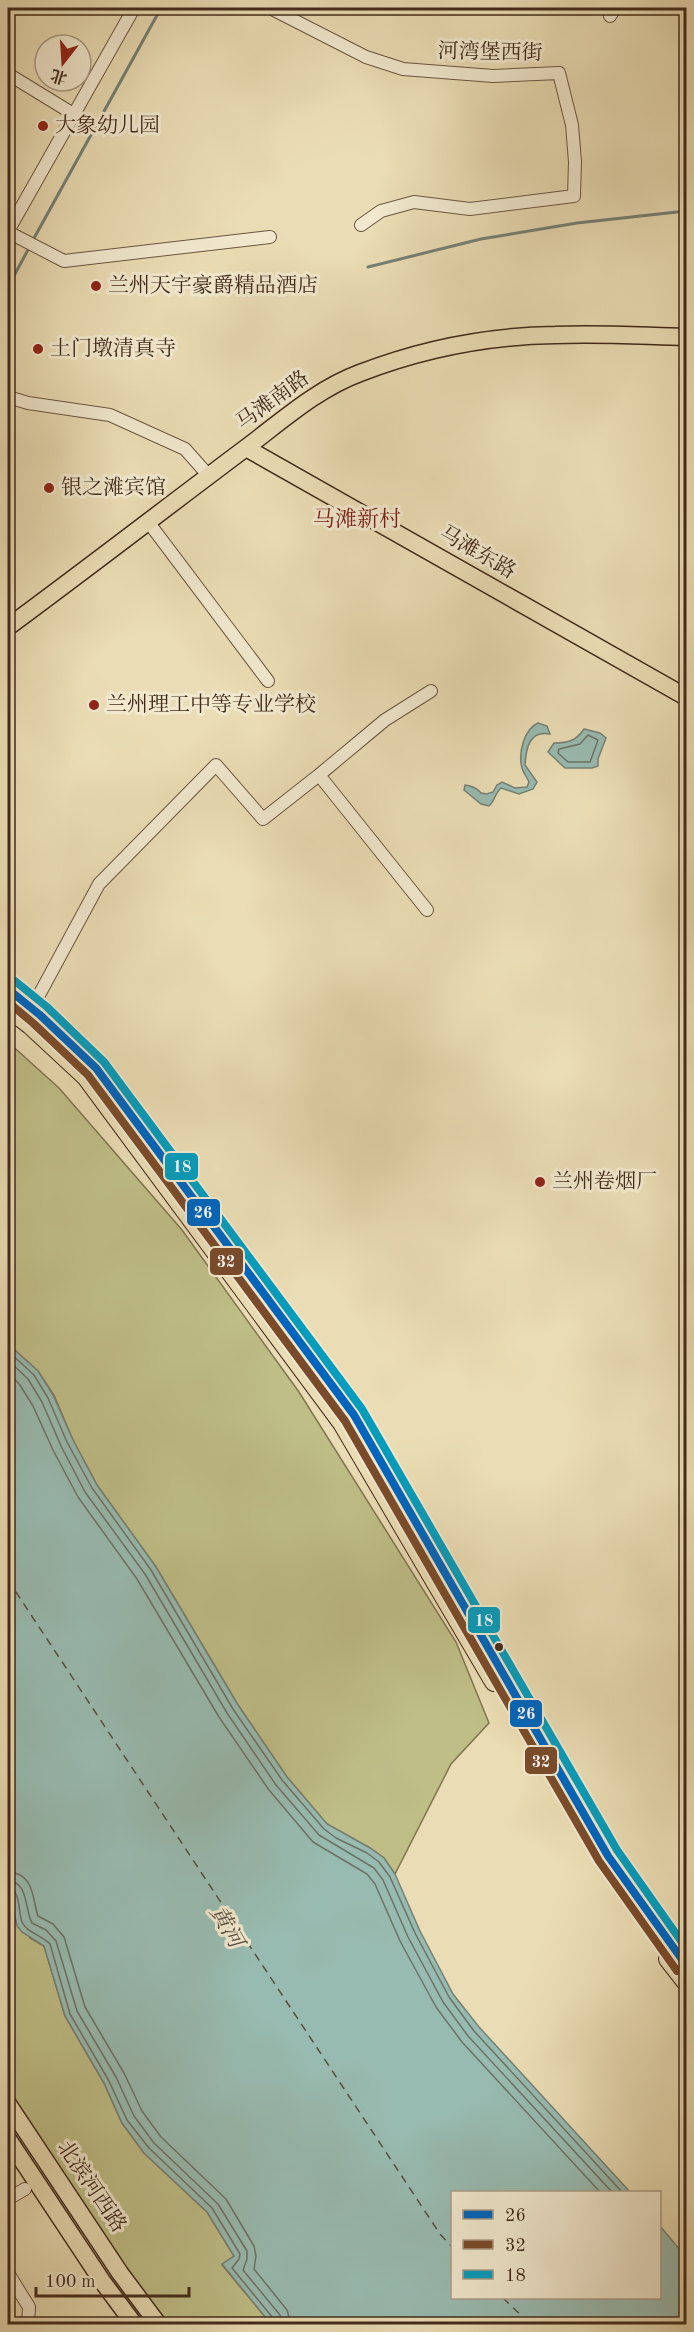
<svg xmlns="http://www.w3.org/2000/svg" width="694" height="2332" viewBox="0 0 694 2332" font-family="'Old Standard TT','Noto Serif SC',serif">
  <rect width="100%" height="100%" fill="#eadcb4"/>
  <filter id="stains"><feTurbulence type="fractalNoise" baseFrequency=".00333" numOctaves="4"/><feColorMatrix values="0 0 0 0 .2 0 0 0 0 .09 0 0 0 0 .02 0 0 0 .5 -.17"/></filter>
  <radialGradient id="worn" r=".72"><stop offset=".6" stop-color="#630" stop-opacity="0"/><stop offset="1" stop-color="#630" stop-opacity=".3"/></radialGradient>
  <path fill="#bfbe87" stroke="#807451" stroke-width="1.5" d="M8,1042L59,1088L182,1230L299,1392L456,1642L489,1723L451,1764L395,1874L384,1858L370,1848L327,1824L287,1777L238,1705L156,1567L97,1485L73,1440L54,1395L38,1371L8,1344Z
    M8,1883L30,1938L44,1946L65,2016L104,2083L122,2123L144,2153L207,2212L234,2256L222,2265L271,2324H158L8,2104Z"/>
  <path fill="#98bbb1" stroke="#758175" stroke-width="1.5" d="M538,723L547,726L550,734C530,730 526,747 525,765L537,782L533,789L519,794L501,788C495,793 495,801 489,806L481,804L464,790L465,785C472,786 477,788 481,793L487,794L493,792L497,785L502,782L515,788L527,787L529,782C527,777 523,772 522,768C518,753 524,729 538,723Z
    M584,729L600,733L606,738L598,759V766L592,768H565L548,752L554,743C568,743 576,741 584,729Z
    M8,1344L38,1371L53,1395L73,1440L97,1485L156,1567L238,1705L287,1777L327,1824L370,1848L384,1858L395,1874L420,1931L453,1994L479,2027L630,2192H452V2298H660V2226L686,2257V2324H271L222,2264L234,2256L207,2212L144,2153L122,2123L104,2083L65,2016L44,1946L22,1932L17,1926L8,1883Z"/>
  <g fill="none" stroke-linecap="round" stroke-linejoin="round">
    <path stroke="#6c7266" stroke-width="1.5" d="M588,735L598,740L590,762H568L558,753L559,749L580,744Z
      M8,1351L34,1375L48,1398L67,1442L92,1488L151,1570L233,1709L282,1780L324,1829L336,1838L367,1853L379,1862L390,1877L415,1933L449,1997L474,2031L622,2192
      M8,1360L28,1379L42,1402L61,1446L85,1492L145,1574L227,1713L276,1785L319,1835L374,1868L383,1880L408,1937L443,2002L468,2036L612,2192
      M8,1372L20,1385L33,1406L53,1450L78,1497L137,1579L219,1717L269,1790L313,1842L367,1874L375,1884L400,1941L436,2007L462,2042L600,2192
      M8,1872C34,1873 32,1897 38,1916L53,1924L64,1937L85,2007L124,2073L142,2111L161,2137L226,2199L254,2246L256,2256L254,2269L287,2310L291,2324
      M8,1881C29,1882 24,1908 32,1923L46,1930L56,1941L77,2011L116,2077L134,2116L154,2143L218,2204L247,2251V2259L243,2270L280,2315L282,2324
      M8,1888C21,1890 18,1911 22,1922C27,1933 42,1935 50,1944L70,2014L109,2081L127,2120L149,2148L212,2208L240,2254L239,2259L232,2268L273,2318L275,2324"/>
    <path stroke="#758175" stroke-width="3" d="M33,240L161,8
      M368,267L481,239L577,223L686,211
      M8,287L30,246"/>
    <path stroke="#574e40" stroke-width="1.5" stroke-dasharray="8 6" stroke-linecap="butt" d="M8,1580L440,2234L452,2247
      M503,2298L530,2324"/>
    <g stroke="#6b5641" stroke-width="14">
      <path id="minor" d="M270,8L366,57L403,69L493,76L559,73L572,125L575,162L574,196L470,209L414,202L381,211L361,225
        M610,16L615,8
        M8,74L75,115
        M8,231L134,8
        M8,232L64,261L270,237
        M8,397L28,403L110,415L185,449L208,475
        M149,523L268,681
        M427,910L319,775L385,720L431,691
        M32,1008L99,884L216,765L263,819L319,775
        M8,2199L25,2189
        M8,2273L29,2307L28,2324"/>
    </g>
    <g stroke="#412a1b" stroke-width="19">
      <path id="major" d="M246,448L686,697
        M8,627C88,568 167,507 247,447C283,420 317,389 360,373C422,349 489,336 555,335C599,333 643,336 686,337
        M8,2104L120,2273L158,2324
        M8,2139L102,2281L134,2324"/>
    </g>
    <g stroke="#412a1b" stroke-width="20">
      <path id="highway" d="M8,989L40,1015L96,1068L354,1415L608,1856L686,1965
        M8,1008L30,1025L86,1077L342,1423L494,1682
        M668,1959L686,1982"/>
    </g>
    <use href="#minor" stroke="#f1e8ce" stroke-width="12"/>
    <use href="#major" stroke="#eadcb4" stroke-width="16"/>
    <use href="#highway" stroke="#eadcb4" stroke-width="18"/>
    <g stroke="#f1e8ce" stroke-width="12">
      <path id="bus-1" d="M8,989L40,1015L96,1068L354,1415L608,1856L686,1965"/>
    </g>
    <g stroke="#f1e8ce" stroke-width="12">
      <path id="bus-2" d="M8,1002L33,1023L88,1075L345,1421L599,1861L677,1971"/>
    </g>
    <g stroke="#f1e8ce" stroke-width="12">
      <path id="bus-3" d="M15,981L47,1007L104,1062L362,1409L617,1850L686,1948"/>
    </g>
    <use href="#bus-1" stroke="#0065bd" stroke-width="8"/>
    <use href="#bus-2" stroke="#7a4b2a" stroke-width="8"/>
    <use href="#bus-3" stroke="#069cbc" stroke-width="8"/>
  </g>
  <g fill="#8f2418" stroke="#f1e8ce" stroke-width="2">
    <circle cx="43" cy="126" r="6"/>
    <circle cx="96" cy="286" r="6"/>
    <circle cx="38" cy="349" r="6"/>
    <circle cx="49" cy="488" r="6"/>
    <circle cx="94" cy="705" r="6"/>
    <circle cx="540" cy="1182" r="6"/>
  </g>
  <circle fill="#412a1b" stroke="#f1e8ce" stroke-width="2" cx="499" cy="1647" r="5"/>
  <g text-anchor="middle" dominant-baseline="central" stroke-width="6" stroke-linejoin="round" paint-order="stroke">
    <g font-size="21" fill="#412a1b" stroke="#f1e8ce">
      <text transform="translate(490 53) rotate(1)">河湾堡西街</text>
      <text transform="translate(273 401) rotate(-36)">马滩南路</text>
      <text transform="translate(477 553) rotate(30)">马滩东路</text>
      <text transform="translate(91 2187) rotate(56)">北滨河西路</text>
    </g>
    <g font-size="21" fill="#412a1b" stroke="#f1e8ce" text-anchor="start">
      <text x="55" y="126">大象幼儿园</text>
      <text x="108" y="286">兰州天宇豪爵精品酒店</text>
      <text x="50" y="349">土门墩清真寺</text>
      <text x="61" y="488">银之滩宾馆</text>
      <text x="106" y="705">兰州理工中等专业学校</text>
      <text x="552" y="1182">兰州卷烟厂</text>
    </g>
    <g font-size="22" fill="#7a1f14" stroke="#f1e8ce">
      <text x="357" y="520">马滩新村</text>
    </g>
    <g font-size="22" font-style="italic" fill="#574e40" stroke="#f1e8ce">
      <text transform="translate(226 1927) rotate(60)">黄河</text>
    </g>
  </g>
  <g stroke="#f1e8ce" stroke-width="2">
    <rect x="164" y="1152" width="35" height="29" rx="6" fill="#069cbc"/>
    <rect x="186" y="1198" width="35" height="29" rx="6" fill="#0065bd"/>
    <rect x="209" y="1247" width="35" height="29" rx="6" fill="#7a4b2a"/>
    <rect x="467" y="1606" width="34" height="28" rx="6" fill="#069cbc"/>
    <rect x="509" y="1699" width="34" height="29" rx="6" fill="#0065bd"/>
    <rect x="524" y="1746" width="34" height="29" rx="6" fill="#7a4b2a"/>
  </g>
  <g font-size="16" text-anchor="middle" font-weight="bold" fill="#fff">
    <text x="182" y="1172">18</text>
    <text x="203" y="1218">26</text>
    <text x="226" y="1267">32</text>
    <text x="484" y="1626">18</text>
    <text x="526" y="1719">26</text>
    <text x="541" y="1767">32</text>
  </g>
  <rect width="694" height="2332" fill="none" stroke="#eadcb4" stroke-width="30"/>
  <rect x="9" y="9" width="676" height="2314" fill="none" stroke="#412a1b" stroke-width="3"/>
  <rect x="15" y="15" width="664" height="2302" fill="none" stroke="#412a1b" stroke-width="1.5"/>
  <rect x="451" y="2191" width="210" height="108" fill="#f1e8ce" stroke="#ab9c86" stroke-width="1.5"/>
  <rect x="463" y="2210" width="30" height="9" fill="#0065bd" stroke="#ab9c86" stroke-width="1.5"/>
  <text x="505" y="2221" font-size="18" fill="#412a1b">26</text>
  <rect x="463" y="2240" width="30" height="9" fill="#7a4b2a" stroke="#ab9c86" stroke-width="1.5"/>
  <text x="505" y="2251" font-size="18" fill="#412a1b">32</text>
  <rect x="463" y="2270" width="30" height="9" fill="#069cbc" stroke="#ab9c86" stroke-width="1.5"/>
  <text x="505" y="2281" font-size="18" fill="#412a1b">18</text>
  <g transform="translate(63 63) rotate(197)"><circle r="28" fill="#f1e8ce" stroke="#ab9c86" stroke-width="1.5"/>
  <path d="M0-4.5L10 22L0 15L-10 22Z" fill="#8f2418"/>
  <text y="-9" font-size="16" font-weight="bold" text-anchor="middle" fill="#412a1b">北</text>
  </g>
  <path d="M36 2287v9h153v-9" fill="none" stroke="#412a1b" stroke-width="3"/>
  <text x="45" y="2287" font-size="18" fill="#412a1b" stroke="#f1e8ce" stroke-width="4.5" paint-order="stroke">100 m</text>
  <rect width="100%" height="100%" filter="url(#stains)"/>
  <rect width="100%" height="100%" fill="url(#worn)"/>
</svg>
